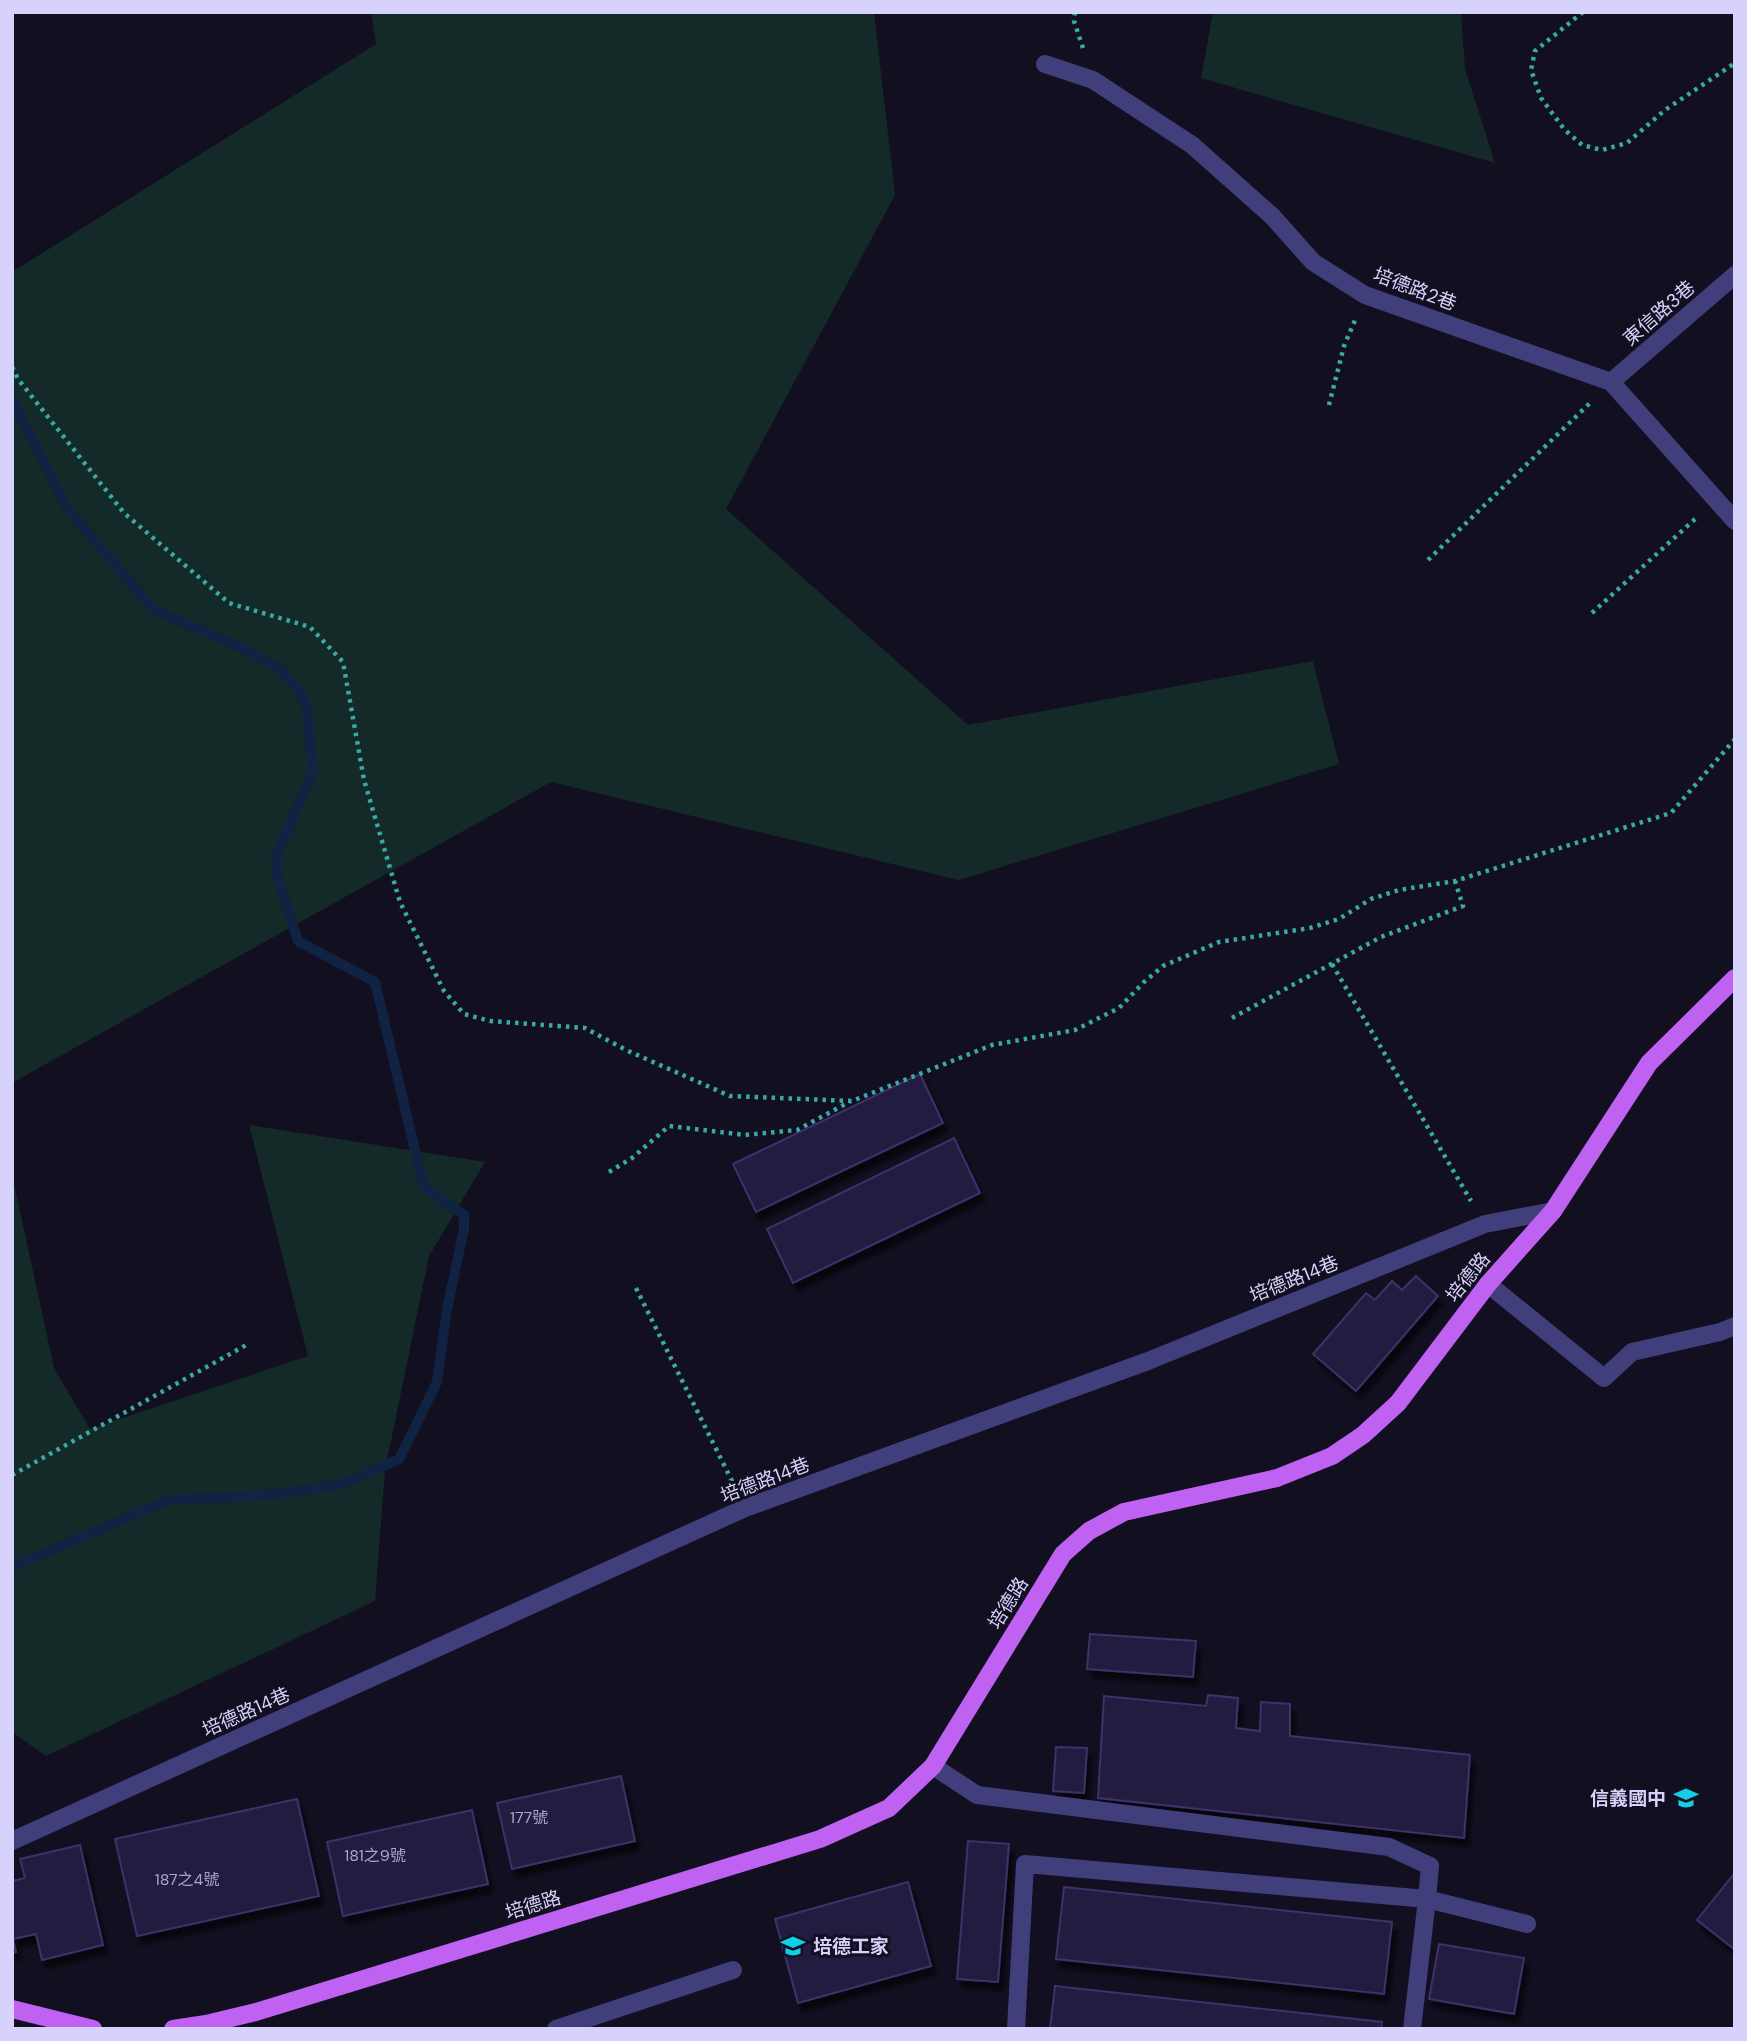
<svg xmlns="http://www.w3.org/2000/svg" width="1747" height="2041" viewBox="0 0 1747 2041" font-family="'DM Sans','Noto Sans TC',sans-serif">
  <defs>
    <filter id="shadow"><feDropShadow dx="4.5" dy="8" stdDeviation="2" flood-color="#0009"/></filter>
  </defs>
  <rect width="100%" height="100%" fill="#120f20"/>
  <path fill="#132a29" d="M371,12H874L895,195L726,509L968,725L1313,661L1339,764L959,880L551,782L12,1083V272L376,44Z
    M1213,12H1461L1465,69L1495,163L1201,78Z
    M249,1125L485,1162L429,1256L385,1470L375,1601L46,1756L12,1732V1174L54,1368L90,1429L308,1356Z"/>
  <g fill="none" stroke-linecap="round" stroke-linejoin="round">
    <path stroke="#112342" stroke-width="10" d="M12,399L67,508L154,610L246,650L279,668L301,692L307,712L313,771L276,856L277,875L298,941L375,982L424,1188L464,1215V1229L447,1309L437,1382L399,1459L343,1484L270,1495L168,1500L12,1567"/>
  </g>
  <path fill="#241d40" stroke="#3d306a" stroke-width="2" filter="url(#shadow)" d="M920,1074L943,1123L756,1212L733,1164Z
    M954,1138L980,1193L793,1283L767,1229Z
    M1416,1276L1438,1296L1356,1391L1313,1354L1366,1293L1375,1300L1392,1281L1402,1290Z
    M1090,1634L1196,1641L1193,1677L1087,1669Z
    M1208,1695L1238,1698L1236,1728L1260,1731L1261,1702L1290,1704V1736L1470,1755L1464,1838L1098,1798L1104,1696L1206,1706Z
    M1056,1747L1087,1748L1084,1793L1053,1791Z
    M621,1776L635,1841L512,1869L497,1803Z
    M297,1799L319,1896L137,1936L115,1839Z
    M472,1810L488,1884L343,1916L327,1842Z
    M968,1841L1009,1844L998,1982L957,1979Z
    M80,1845L103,1945L42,1960L36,1934L13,1939L16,1952L12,1953V1881L25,1878L20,1859Z
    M1733,1875L1735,1876V1950L1697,1920Z
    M908,1882L931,1966L798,2003L775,1919Z
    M1064,1887L1392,1922L1384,1994L1056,1959Z
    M1439,1944L1524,1958L1514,2014L1429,1999Z
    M1055,1986L1382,2022L1381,2029H1050Z"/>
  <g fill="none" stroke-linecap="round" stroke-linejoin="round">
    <path stroke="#38a9a4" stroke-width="4.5" stroke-dasharray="3.5 5" stroke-linecap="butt" d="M1075,12L1074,21L1083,48
      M1583,12L1535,51L1531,70L1541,98L1564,129L1582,145L1602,150L1627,143L1665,110L1735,63
      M12,367L18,379L124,513L229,603L310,627L343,662L364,780L400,902L444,991L464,1014L490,1021L585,1028L626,1050L730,1096L852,1101L992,1045L1075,1030L1119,1008L1144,982L1163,966L1219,942L1310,928L1339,919L1371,899L1399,890L1455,881L1671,813L1735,739
      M1329,405L1344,346L1356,318
      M1428,560L1591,402
      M1592,613L1695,519
      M1332,964L1471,1201
      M1232,1018L1381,937L1463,906L1455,881
      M609,1172L632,1158L669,1126L745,1135L797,1130L851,1101
      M636,1288L734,1485
      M12,1475L248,1344"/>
    <path stroke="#413e7c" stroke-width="18" d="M1045,64L1093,80L1192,145L1272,216L1313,262L1365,295L1611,382L1735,521
      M1611,382L1735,275
      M1488,1284L1604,1378L1632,1352L1720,1332L1735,1326
      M933,1766L977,1795L1389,1847L1430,1866L1427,1899L1025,1864L1016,2029
      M12,1841L745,1508L1148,1361L1485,1224L1553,1211
      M556,2029L733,1970
      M1412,2029L1427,1899L1527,1924"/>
    <path stroke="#bf62f2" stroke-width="18" d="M12,2009L93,2029
      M173,2029L206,2024L256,2012L820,1839L889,1808L933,1766L1063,1554L1089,1531L1124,1512L1277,1478L1332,1456L1363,1435L1398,1403L1488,1284L1553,1211L1649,1063L1735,978"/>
  </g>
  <defs>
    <g id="school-bare" transform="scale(1.89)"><path d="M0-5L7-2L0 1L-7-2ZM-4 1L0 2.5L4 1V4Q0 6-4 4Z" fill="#13cee7" stroke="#120f20" stroke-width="2.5" paint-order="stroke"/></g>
  </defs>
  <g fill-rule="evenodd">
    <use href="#school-bare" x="1686" y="1798"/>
    <use href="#school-bare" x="793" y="1946"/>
  </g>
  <g text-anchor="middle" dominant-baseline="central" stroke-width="6" stroke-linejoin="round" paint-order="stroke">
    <g font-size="16" fill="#aaa5cc">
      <text x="529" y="1817">177號</text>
      <text x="375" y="1855">181之9號</text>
      <text x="187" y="1879">187之4號</text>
    </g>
    <g font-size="19" fill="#d7d2fb" stroke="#120f20">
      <text transform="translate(1415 289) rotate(21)">培德路2巷</text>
      <text transform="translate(1659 313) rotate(-41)">東信路3巷</text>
      <text transform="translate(1468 1277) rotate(-51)">培德路</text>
      <text transform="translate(1294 1279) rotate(-22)">培德路14巷</text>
      <text transform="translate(765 1480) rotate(-21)">培德路14巷</text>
      <text transform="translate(1008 1603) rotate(-58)">培德路</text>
      <text transform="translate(246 1712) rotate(-24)">培德路14巷</text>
      <text transform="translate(533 1905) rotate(-17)">培德路</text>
    </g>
    <g font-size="19" font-weight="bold" fill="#d7d2fb" stroke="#120f20" text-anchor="end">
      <text x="1666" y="1798">信義國中</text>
      <text x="813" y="1946" text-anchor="start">培德工家</text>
    </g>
  </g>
  <rect width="1747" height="2041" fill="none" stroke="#d7d2fb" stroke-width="28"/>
</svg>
